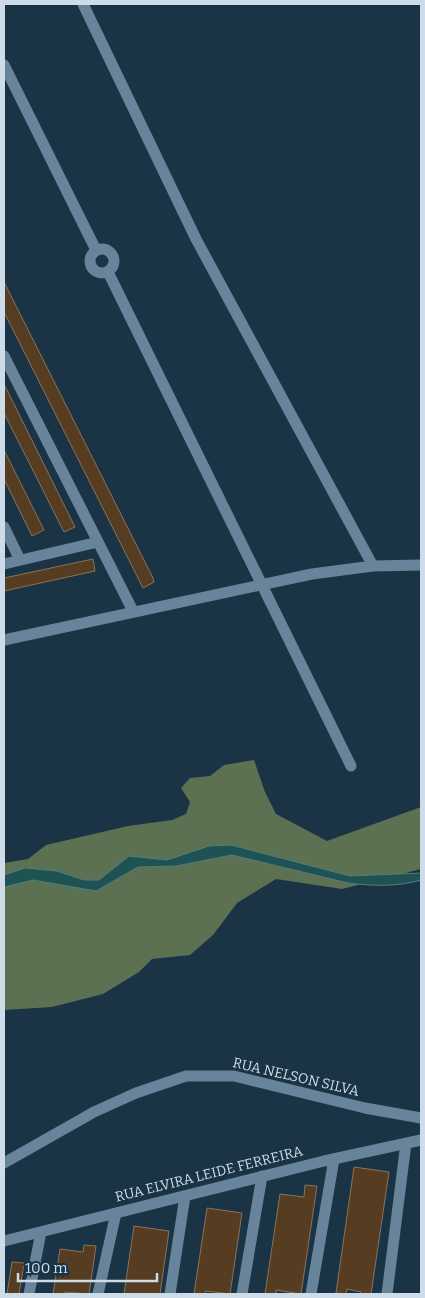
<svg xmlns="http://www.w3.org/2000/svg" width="425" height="1298" viewBox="0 0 425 1298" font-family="Bitter,serif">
  <rect width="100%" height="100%" fill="#1a3446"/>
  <path fill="#5b7151" d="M254,760L265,792L276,814L327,841L421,807V869L342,889L276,879L237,903L213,935L190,955L152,959L139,972L103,994L52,1007L4,1010V863L28,859L46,845L128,826L172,820L186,814L190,802L181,788L190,778L210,776L224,765Z"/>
  <path fill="#1f5353" stroke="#537c80" d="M231,845L350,876L421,873V880C398,887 372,886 348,883L232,855L176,866L138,867L96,891L33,880L4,887V875L25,868L57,871L84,880H99L129,856L167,860L209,846Z"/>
  <path fill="#563d21" stroke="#89735a" d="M4,282L153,578L154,582L143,588L4,312Z
    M4,384L75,527L64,532L4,413Z
    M4,450L44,530L32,536L4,479Z
    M93,559L95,571L4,591V578Z
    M354,1167L389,1172L371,1294H360L361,1292L347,1289L346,1294L336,1293Z
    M305,1185L317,1186L301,1294L276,1290V1294H265L280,1194L304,1197Z
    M207,1208L242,1213L230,1294L206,1291L205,1294H194Z
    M134,1226L169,1231L160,1294H124Z
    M84,1245L96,1246L89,1294L65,1292V1294H53L60,1249L83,1252Z
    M12,1262L24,1263L19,1294H7Z"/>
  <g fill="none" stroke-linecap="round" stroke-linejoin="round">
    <path stroke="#68849a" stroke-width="11" d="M83,4L196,239L373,566
      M4,65L96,250
      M90 261a12 12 0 1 1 24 0a12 12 0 1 1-24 0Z
      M108,272L351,766
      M4,356L133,611
      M4,527L20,560
      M4,564L98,542
      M4,640L312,574L373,566L421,565
      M4,1163L94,1112L136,1093L186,1076H234L365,1108L421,1118
      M4,1241L324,1161L421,1140
      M29,1294L41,1232
      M98,1294L116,1213
      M170,1294L185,1196
      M242,1294L262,1176
      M311,1294L334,1159
      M387,1294L406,1143"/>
  </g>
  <g text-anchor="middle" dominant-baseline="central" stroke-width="4" stroke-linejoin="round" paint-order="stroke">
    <g font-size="14" fill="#cddce8" stroke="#1a3446">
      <text transform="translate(296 1077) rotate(13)">RUA NELSON SILVA</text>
      <text transform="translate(209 1174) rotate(-14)">RUA ELVIRA LEIDE FERREIRA</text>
    </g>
  </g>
  <rect width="425" height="1298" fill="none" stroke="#cddce8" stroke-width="10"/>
  <path d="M18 1273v8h139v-8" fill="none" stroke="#cddce8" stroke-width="2.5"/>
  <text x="25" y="1273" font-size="15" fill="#cddce8" stroke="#1a3446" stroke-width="4" paint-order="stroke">100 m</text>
</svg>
